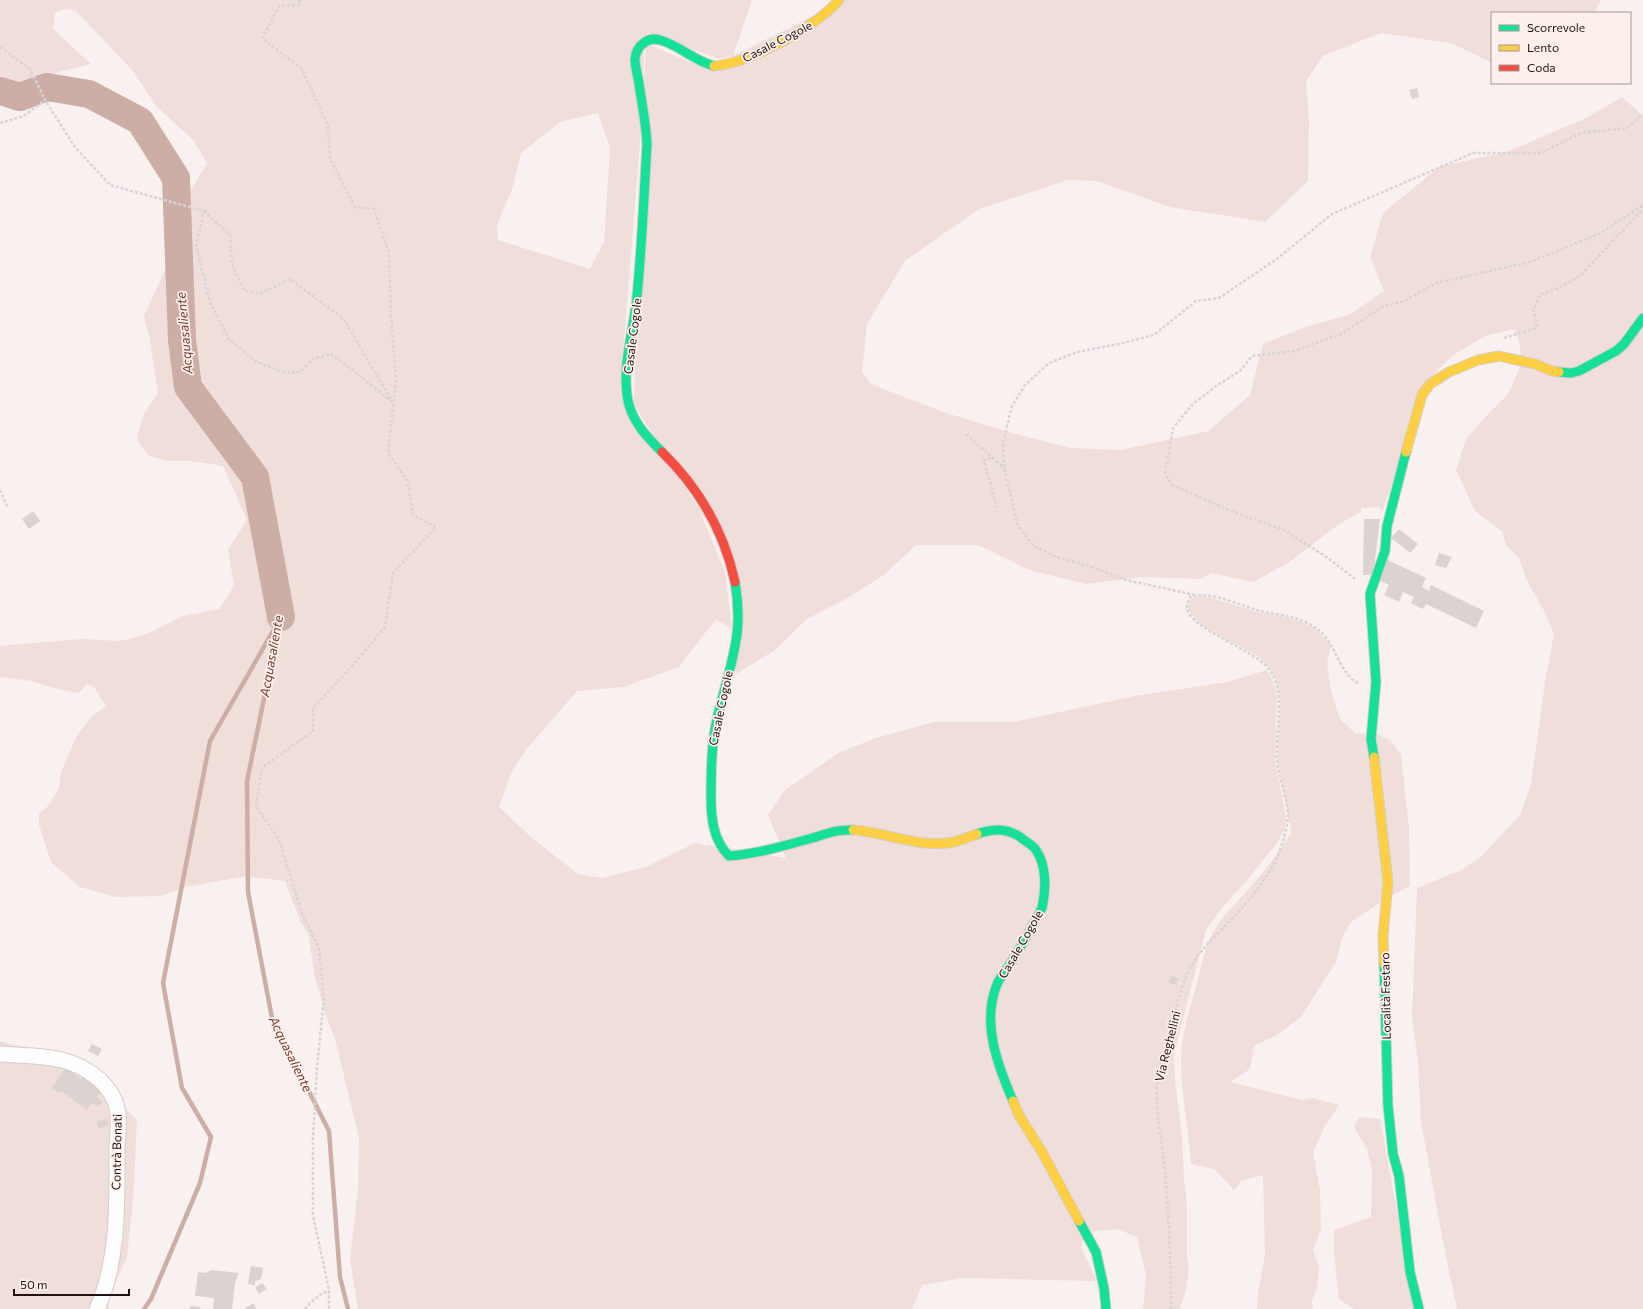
<svg xmlns="http://www.w3.org/2000/svg" width="1643" height="1309" viewBox="0 0 1643 1309" font-family="Commissioner,sans-serif">
  <rect width="100%" height="100%" fill="#f9f1ef"/>
  <path fill="#f0deda" fill-rule="evenodd" d="M0,0H752L733,56L719,59L647,33L640,144L620,388L696,502L725,572L732,629L716,619L679,667L624,687L577,691L526,750L512,771L499,807L532,838L578,874L602,878L646,867L695,843L786,858L768,815L785,790L840,752L876,738L934,722H1014L1135,696L1227,682L1267,670L1273,681L1277,697L1275,760L1286,817L1285,829L1276,844L1248,879L1221,909L1206,930L1174,1054L1175,1080L1182,1137L1184,1179L1187,1203V1257L1189,1268L1186,1290L1180,1309H1143L1146,1275L1137,1237L1117,1229L1085,1232L1081,1247L1097,1281L963,1278L922,1285L912,1309H358L350,1259L358,1189L359,1138L335,1039L326,1016L315,978L308,933L301,923L285,881L246,876L186,887L161,896L116,897L80,887L51,862L39,825V814L49,805L59,788L61,772L76,737L91,717L106,706L94,687L87,684L79,693L57,689L32,681L0,677V646L82,639L120,641L147,634L183,616L219,609L234,586L228,550L247,520L223,466L191,461H168L149,456L137,440C140,421 145,409 158,394L150,340L144,316L178,241L186,199L207,163L194,141L156,106L133,71L76,11C67,8 63,9 55,13L53,29L91,64L58,72L36,85L0,96ZM598,113L610,148L604,242L593,262L590,269L498,240L497,225L514,184L521,153L560,122Z
    M845,0H1601L1594,13H1492V63L1451,43L1381,33L1323,56L1306,81L1309,122L1308,181L1265,222L1170,207L1097,181L1068,180L979,209L905,261L867,324L862,372L871,384L943,412L1012,433L1071,448L1121,450L1208,431L1250,395L1263,344L1311,325L1349,315L1384,291L1370,257L1383,213L1439,167L1509,151L1584,119L1622,97L1643,116V1309H1457L1446,1257L1421,1122L1418,1062L1412,1018L1417,888L1461,870L1480,858L1520,815L1531,784L1545,682L1554,634L1543,609L1526,579L1519,558L1506,545L1502,531L1475,511L1456,470L1466,439L1487,415L1508,394L1522,363L1519,341L1514,329L1485,336L1452,356L1435,373L1382,511L1379,507L1361,508V512L1339,524L1288,563L1253,582L1212,573L1200,579L1141,577L1086,584L1029,570L980,546L971,545H916L884,575L846,599L807,619L775,650L736,674V569L634,404L644,49L649,45L707,69Z
    M1200,596L1211,598L1261,613L1286,617L1301,622L1313,627L1331,645L1327,664L1331,691L1340,719L1356,734L1375,733L1390,740L1401,754L1409,828L1410,886L1389,897L1351,922L1342,938L1336,962L1301,1017L1277,1035L1254,1046L1250,1069L1230,1082L1302,1100L1312,1098L1339,1105L1325,1126L1313,1152L1320,1190L1321,1229L1313,1250L1319,1267L1317,1288L1311,1303L1313,1309H1257L1258,1292L1265,1255L1263,1175L1242,1180L1234,1190L1214,1169L1191,1164C1189,1129 1180,1090 1181,1055C1182,1032 1192,1001 1198,979C1202,964 1205,946 1213,933C1223,914 1240,900 1253,884C1267,868 1280,851 1291,833C1288,808 1281,785 1278,760C1275,727 1292,685 1261,659C1239,642 1204,634 1188,609V606L1191,598Z
    M0,1041L12,1045L29,1047L70,1056L137,1120L133,1202L127,1257L109,1297V1309H0Z
    M1359,1117L1380,1119L1415,1309H1354L1339,1299L1334,1254V1230L1371,1217L1372,1172L1367,1149L1354,1127Z"/>
  <g fill="none" stroke-linecap="round" stroke-linejoin="round">
    <path stroke="#ccaea7" stroke-width="4.5" d="M280,621L247,781L248,892L272,1018L329,1131L340,1277L348,1309
      M144,1309L151,1299L200,1183L211,1137L182,1088L163,983L210,741L281,617"/>
    <path stroke="#ccaea7" stroke-width="28" d="M0,91L20,97L47,87L89,94L140,121L176,178L182,340L188,387L255,477L281,617"/>
  </g>
  <path fill="#dcd2cf" d="M1417,88L1419,97L1412,99L1409,90Z
    M33,511L40,521L29,529L22,519Z
    M1364,519H1380L1373,575H1363Z
    M1399,529L1418,544L1410,553L1391,538Z
    M1439,553L1452,557L1446,568L1435,565Z
    M1386,559L1426,578L1422,587L1429,591L1431,585L1484,611L1476,628L1426,604L1423,609L1411,603L1414,597L1403,592L1399,602L1384,595L1389,585L1376,579Z
    M1171,976L1178,978L1176,985L1169,983Z
    M92,1044L102,1049L98,1056L88,1051Z
    M65,1067L81,1079L83,1076L98,1089L100,1093L97,1097L103,1102L98,1107L93,1103L87,1110L62,1091L59,1093L52,1088Z
    M107,1119L109,1125L98,1129L97,1122Z
    M251,1266L263,1268L261,1279L255,1281V1285L248,1284Z
    M211,1270L239,1273L235,1283L232,1309H213L214,1298L195,1296L198,1272L206,1273Z
    M262,1283L267,1289L259,1294L255,1288Z
    M254,1303L256,1309H246L245,1308Z
    M190,1306L200,1307L201,1309H190Z"/>
  <g fill="none" stroke-linecap="round" stroke-linejoin="round">
    <g stroke="#d6ccc9" stroke-width="17">
      <path id="street" d="M0,1054C38,1057 69,1053 100,1080C107,1087 115,1098 117,1108C120,1121 117,1138 117,1151C117,1203 119,1260 97,1309"/>
    </g>
    <g stroke="#d6ccc9" stroke-width="11">
      <path id="fast" d="M1559,372L1571,373L1579,371L1616,351L1624,344L1643,318
        M662,452C648,438 635,425 629,405C620,369 634,332 637,296C642,246 644,195 647,144C646,124 642,104 639,84C638,76 635,67 635,59C636,47 647,36 660,40C679,45 694,61 714,66
        M735,582C738,599 739,616 737,634C733,666 721,697 715,729C711,751 711,774 711,796C711,818 713,840 729,856C755,854 780,847 805,840C822,836 834,829 853,830
        M1374,757L1371,739L1376,682L1370,594L1385,551L1387,526L1406,452
        M977,834C995,828 1010,828 1024,840C1028,843 1034,846 1036,850C1047,866 1046,890 1042,908C1032,927 1022,946 1010,964C1006,971 998,979 996,987C982,1025 998,1066 1013,1101
        M1384,964L1388,1106L1393,1154L1399,1176L1410,1272L1419,1309
        M1079,1221L1096,1252L1104,1288L1106,1309"/>
    </g>
    <g stroke="#d6ccc9" stroke-width="11">
      <path id="slow" d="M714,66C751,63 815,27 839,0
        M1406,452L1422,395L1430,384L1449,372L1478,360L1499,356L1535,364L1552,371L1559,372
        M1374,757L1388,882L1383,936L1384,964
        M853,830C885,832 915,847 948,843C958,842 968,837 977,834
        M1013,1101L1020,1117L1042,1152L1079,1221"/>
    </g>
    <g stroke="#d6ccc9" stroke-width="11">
      <path id="jam" d="M662,452C699,488 724,531 735,582"/>
    </g>
    <path stroke="#d7d4d3" stroke-width="2.5" stroke-dasharray="3 2" stroke-linecap="butt" d="M300,0V5L279,6L262,38L302,69L328,126L330,158L355,207L374,209L389,253L391,317L396,380L388,453L407,480L413,515L436,527L393,573L385,627L353,665L313,708V731L262,768L256,806L280,842L301,911L319,949L324,997L317,1068L313,1138V1215L329,1290V1309
      M0,47L30,69L45,100L75,147L110,185L204,211L196,246L210,302L229,339L255,361L286,373L300,372L313,359L330,354L344,363L393,403
      M0,123L24,116L45,100
      M204,211L230,235L232,264L244,290L260,294L290,279L343,318L392,401
      M1504,338L1536,328L1537,323L1533,310L1541,294L1559,288L1580,276L1643,209
      M966,434L1003,467
      M991,458L984,460L997,508
      M0,490L8,508
      M1355,579L1328,558L1284,530L1226,509L1172,485L1165,473L1173,428L1193,404L1216,386L1240,371L1252,356L1294,351L1341,334L1384,306L1404,301L1436,283L1530,262L1601,233L1643,205
      M1195,595L1126,580L1089,566L1056,557L1034,546L1018,526L1004,468L1003,443L1012,406L1025,385L1049,363L1077,352L1119,344L1154,335L1196,301L1219,298L1278,258L1332,214L1473,153H1541L1581,133L1627,128L1643,114
      M305,1309C312,1300 319,1295 329,1290
      M1171,1309C1171,1264 1169,1218 1165,1173C1163,1144 1155,1115 1157,1085C1158,1068 1164,1051 1169,1035C1174,1016 1178,996 1186,977C1194,956 1211,940 1227,924C1257,893 1282,863 1288,818C1289,804 1278,776 1277,759C1275,732 1287,693 1269,669C1255,650 1190,629 1187,608C1186,604 1189,600 1190,597C1210,590 1241,606 1261,611C1275,615 1289,615 1303,621C1310,624 1317,628 1323,634C1335,647 1343,677 1358,683"/>
    <use href="#street" stroke="#fefdfd" stroke-width="15"/>
    <use href="#fast" stroke="#16e098" stroke-width="9"/>
    <use href="#slow" stroke="#ffcf43" stroke-width="9"/>
    <use href="#jam" stroke="#f24e42" stroke-width="9"/>
  </g>
  <g text-anchor="middle" dominant-baseline="central" stroke-width="3.5" stroke-linejoin="round" paint-order="stroke">
    <g font-size="12" fill="#1f1310" stroke="#fdefeb">
      <text transform="translate(777 41) rotate(-27)">Casale Cogole</text>
      <text transform="translate(632 336) rotate(-83)">Casale Cogole</text>
      <text transform="translate(720 708) rotate(-78)">Casale Cogole</text>
      <text transform="translate(1020 944) rotate(-60)">Casale Cogole</text>
      <text transform="translate(1385 996) rotate(-91)">Località Festaro</text>
      <text transform="translate(1167 1046) rotate(-76)">Via Reghellini</text>
      <text transform="translate(116 1152) rotate(-89)">Contrà Bonati</text>
    </g>
    <g font-size="13" font-style="italic" fill="#723c30" stroke="#fdefeb">
      <text transform="translate(184 333) rotate(-95)">Acquasaliente</text>
      <text transform="translate(271 656) rotate(-80)">Acquasaliente</text>
      <text transform="translate(291 1054) rotate(64)">Acquasaliente</text>
    </g>
  </g>
  <rect x="1491" y="12" width="140" height="72" fill="#fdefeb" stroke="#a49793"/>
  <rect x="1499" y="25" width="20" height="6" fill="#16e098" stroke="#a49793"/>
  <text x="1527" y="32" font-size="12" fill="#1f1310">Scorrevole</text>
  <rect x="1499" y="45" width="20" height="6" fill="#ffcf43" stroke="#a49793"/>
  <text x="1527" y="52" font-size="12" fill="#1f1310">Lento</text>
  <rect x="1499" y="65" width="20" height="6" fill="#f24e42" stroke="#a49793"/>
  <text x="1527" y="72" font-size="12" fill="#1f1310">Coda</text>
  <path d="M14 1289v6h115v-6" fill="none" stroke="#1f1310" stroke-width="2"/>
  <text x="20" y="1289" font-size="12" fill="#1f1310" stroke="#fdefeb" stroke-width="3" paint-order="stroke">50 m</text>
</svg>
